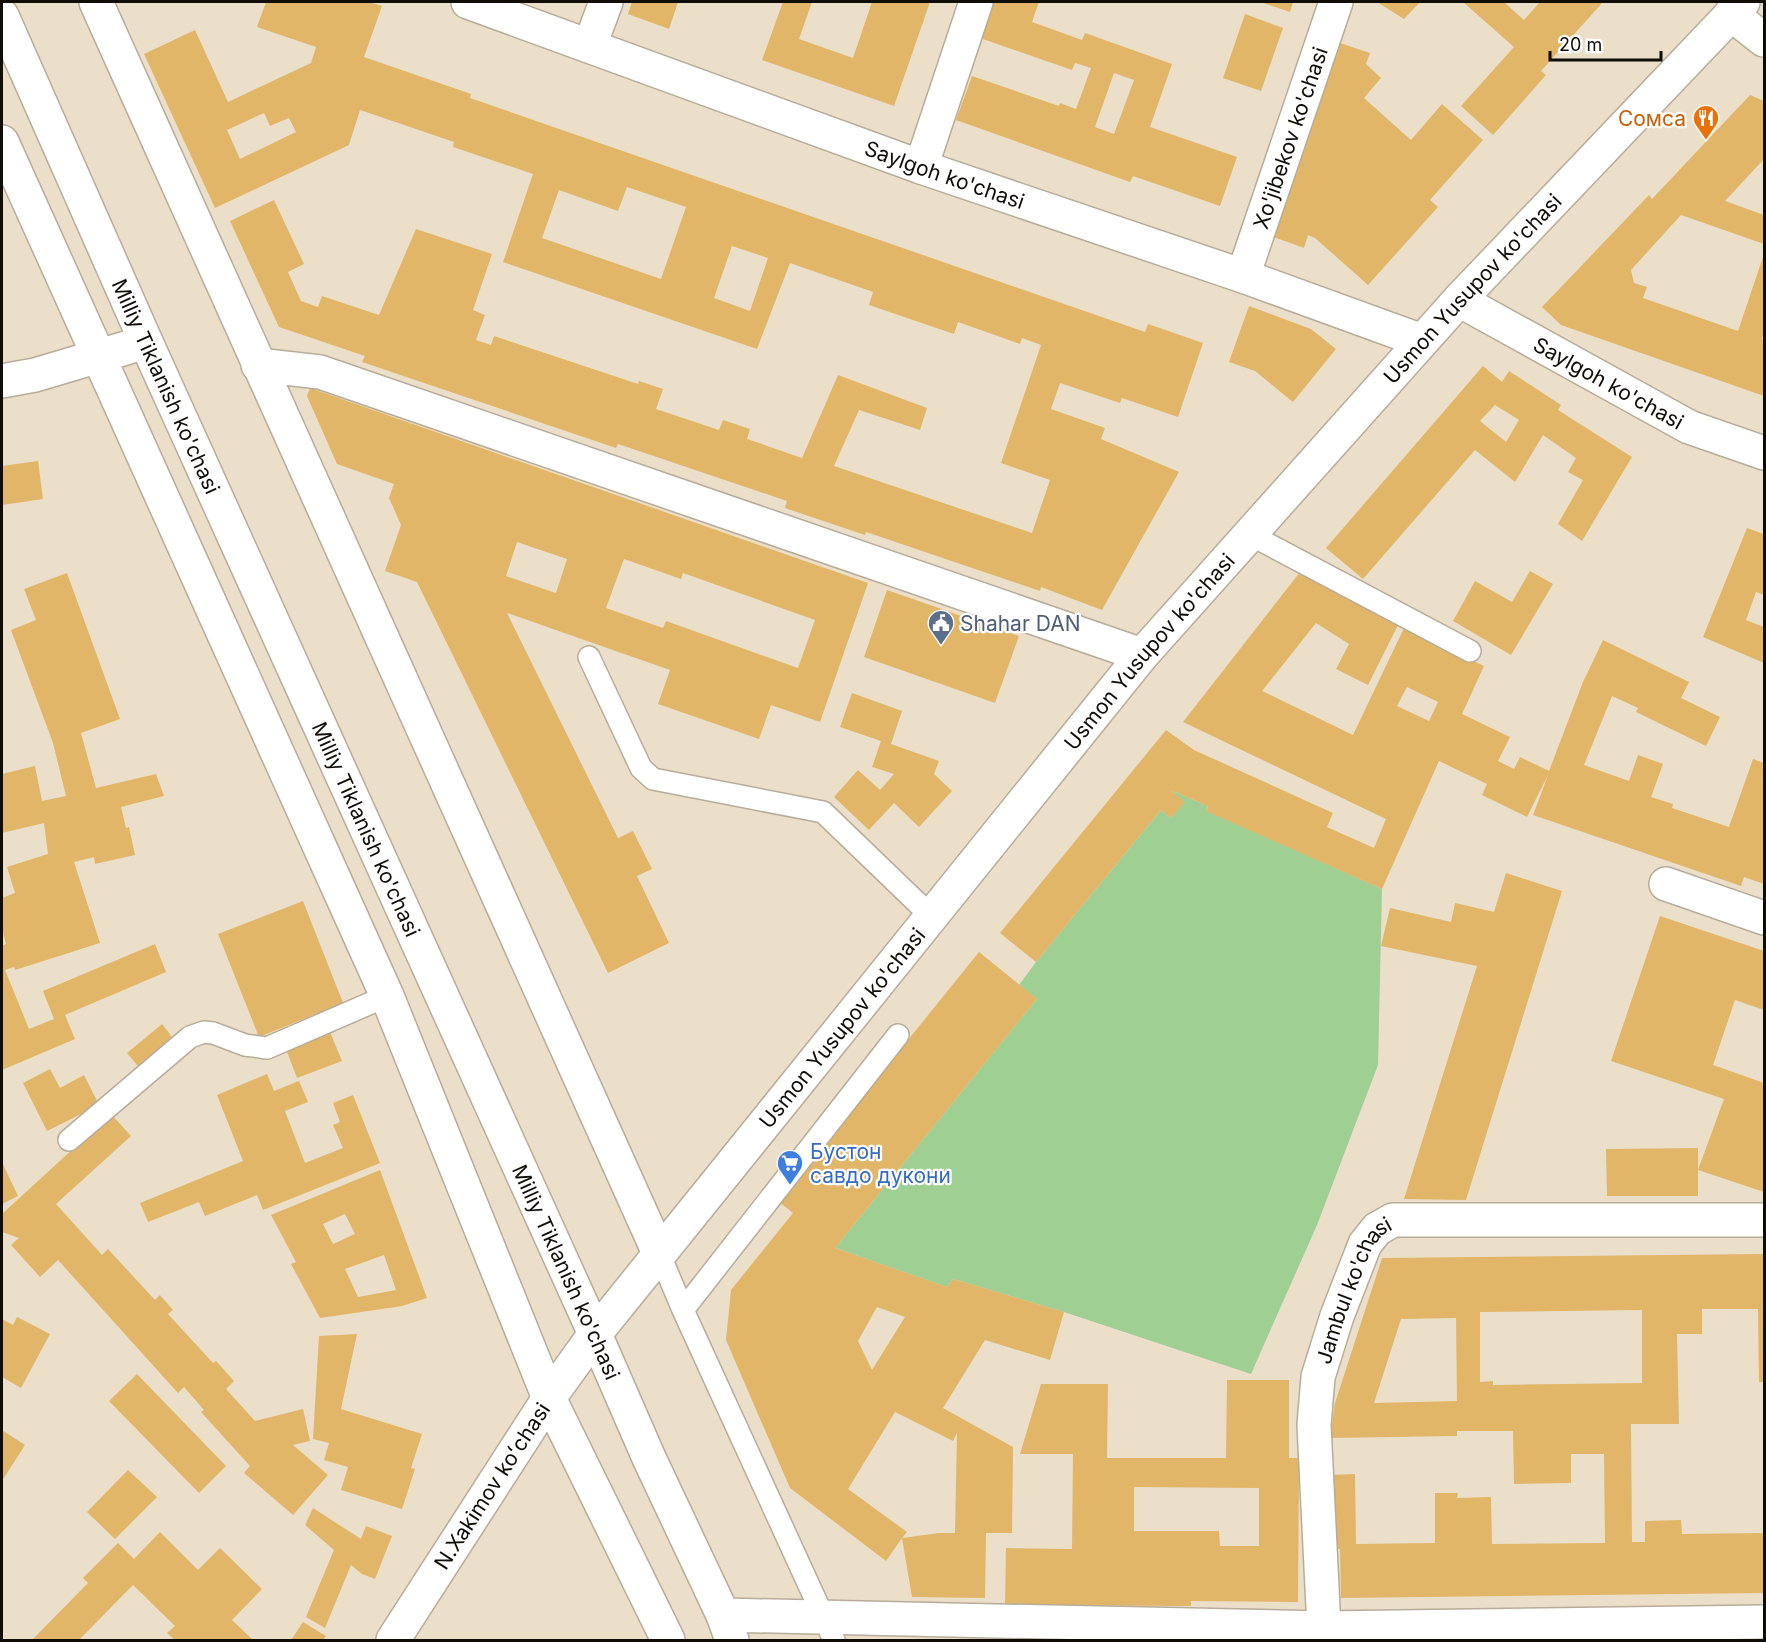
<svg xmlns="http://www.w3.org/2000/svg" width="1766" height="1642" viewBox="0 0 1766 1642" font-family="Inter,sans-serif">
  <rect width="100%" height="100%" fill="#ebdfca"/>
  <path fill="#9fcf92" d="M1170,790L1208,806L1206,810L1382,889L1378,1065L1317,1225L1251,1374L1064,1312L953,1279L947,1287L835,1248L1037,999L1019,985L1036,962L1161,810L1171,818L1184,802Z"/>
  <path fill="#e1b668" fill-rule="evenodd" d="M266,2H369L382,6L364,57L471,94L470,98L1145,332L1148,324L1203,343L1178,417L1122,398L1120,403L1060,383L1051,409L1105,428L1101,439L1179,472L1102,610L1041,587L1040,591L866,532L865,535L785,508L787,501L618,444L616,448L362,362L365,356L279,327L230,221L274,200L304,264L288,272L301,301L318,307L322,296L379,315L416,229L492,254L473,310L485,315L476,340L491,345L494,336L638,384L639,381L663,389L656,409L719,430L723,420L750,429L747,439L802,458L838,375L927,408L920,430L859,410L834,466L1032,533L1050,480L1001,463L1041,345L1022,338L1020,344L958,322L954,334L869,305L873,292L790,263L757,349L503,262L533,174L453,147L454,142L360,110L349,145L215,208L144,54L195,30L228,102L311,63L316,47L257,27ZM264,113L270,126L289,118L296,132L240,159L227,130ZM627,187L686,207L661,279L542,238L559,190L618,211ZM732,246L768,258L750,311L714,298Z
    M632,2H678L669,29L628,14Z
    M783,2H812L799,39L853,58L872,2H930L894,106L762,60Z
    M993,2H1039L1032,22L1082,40L1085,33L1172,64L1150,127L1237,157L1220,206L1133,176L1130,182L956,120L972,76L1059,106L1060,103L1076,109L1091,68L1075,63L1072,70L980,38ZM1114,73L1134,80L1114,134L1095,127Z
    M1260,2H1293L1290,12Z
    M1377,2H1420L1404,19Z
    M1463,2H1504L1524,20L1540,2H1603L1541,71L1546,75L1493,135L1461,106L1514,47Z
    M1245,14L1283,28L1261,91L1223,78Z
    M1340,43L1370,53L1366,64L1381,78L1364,98L1411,140L1442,104L1483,140L1430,200L1438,207L1368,285L1315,238L1308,235L1304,248L1271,236Z
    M1750,95L1764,101V159L1725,201L1764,215V244L1681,215L1631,270L1634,283L1647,287L1643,298L1738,331L1764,254V333L1762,339L1764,340V396L1561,325L1542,307L1649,195L1652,199Z
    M1249,306L1311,329L1336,349L1293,402L1255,371L1229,362Z
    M1483,366L1502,382L1509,371L1561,405L1558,410L1632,457L1582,541L1558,524L1583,480L1568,472L1576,458L1543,435L1515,482L1475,450L1363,579L1326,548ZM1495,405L1519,420L1506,442L1480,421Z
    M310,388L868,583L820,722L771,705L759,739L658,704L670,670L507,613L618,838L633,831L652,869L637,876L669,943L608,973L417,582L385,571L401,525L389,498L394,484L337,464L307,396ZM517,542L567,559L556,593L506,576ZM624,559L681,579L683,573L815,620L798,668L666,621L663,628L606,608Z
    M38,461L43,499L2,505V466Z
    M1747,528L1764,534V595L1756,592L1746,620L1764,627V663L1703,637Z
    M1304,567L1398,625L1368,685L1336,669L1349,644L1316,623L1262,691L1353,735L1404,628L1484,666L1462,714L1510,737L1498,761L1514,769L1520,757L1549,771L1583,682L1603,640L1689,682L1681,698L1720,717L1706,746L1636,712L1638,708L1612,696L1584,765L1629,781L1638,755L1663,764L1651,797L1673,804L1672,808L1729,827L1753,759L1764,763V884L1744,877L1741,886L1533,815L1548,775L1527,817L1482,795L1487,784L1439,761L1382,889L1206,811L1208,806L1170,790L1185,802L1171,818L1161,810L1036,962L1000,933L1166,730L1194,750L1333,813L1327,827L1374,848L1386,819L1183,722ZM1407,687L1438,702L1429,721L1397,706Z
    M1530,571L1553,584L1511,655L1453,621L1475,581L1512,602Z
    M67,573L120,719L81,733L96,788L156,774L164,796L121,807L126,828L129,827L135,855L95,864L94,857L74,862L100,943L15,970L14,967L5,970L29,1029L54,1019L43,991L155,944L166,972L65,1015L75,1039L2,1070V946L6,944L2,929V898L15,893L7,867L48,854L44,823L2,833V774L35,766L42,801L66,796L53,743L11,630L36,620L24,589Z
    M887,590L1019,636L995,703L864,657Z
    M852,693L902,711L891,744L939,761L934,774L952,791L919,827L894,803L869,830L834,797L858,770L880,790L894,774L872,767L881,741L840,727Z
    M1506,873L1562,891L1466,1200L1404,1199L1477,966L1381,946L1390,908L1451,922L1455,903L1494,912Z
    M303,901L343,1003L259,1037L218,934Z
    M1660,916L1764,951V1010L1735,1000L1713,1065L1764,1083V1192L1698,1170L1724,1099L1611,1061Z
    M979,952L1037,999L835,1248L947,1287L953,1279L1064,1312L1050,1360L985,1340L943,1408L1013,1447L1012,1533H986L985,1598L912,1597L902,1538L939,1533H955L957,1433L953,1441L895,1412L848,1489L907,1532L902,1538L886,1561L790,1488L726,1340L731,1290L793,1213L778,1201ZM877,1307L905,1317L872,1370L858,1341Z
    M162,1024L172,1037L138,1066L127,1053Z
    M330,1032L342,1061L297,1078L286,1049Z
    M50,1069L60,1088L84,1075L99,1105L47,1131L23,1083Z
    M267,1074L274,1091L299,1081L308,1102L285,1111L305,1163L343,1148L333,1125L340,1122L333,1103L353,1095L380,1163L263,1210L257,1195L205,1216L199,1202L148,1222L140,1203L243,1161L217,1095Z
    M111,1114L131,1136L56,1204L102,1255L108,1249L155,1300L160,1295L173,1310L168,1314L213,1363L216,1361L234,1381L226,1389L255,1421L303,1409L310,1441L293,1445L328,1475L293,1515L244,1473L250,1466L201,1412L204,1410L184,1387L178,1393L58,1260L40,1277L11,1245L19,1238L2,1232V1214Z
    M1698,1148V1196H1607L1606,1149Z
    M2,1162L18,1196L2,1204Z
    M380,1170L427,1298L402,1306L320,1318L291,1264L296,1262L271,1215ZM345,1214L355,1234L333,1244L323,1224ZM384,1255L396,1290L358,1297L345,1269Z
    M1764,1254V1382H1759L1758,1309H1702V1334H1677L1679,1424H1631L1632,1542H1645V1521L1681,1520L1682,1534L1764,1533V1593L1341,1598L1340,1549H1331L1330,1475L1355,1474L1356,1544L1435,1543V1493H1458L1457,1498L1491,1497L1492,1544L1605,1543L1604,1454H1571V1483L1514,1484L1513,1431H1457V1436L1330,1438L1335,1403L1382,1258ZM1642,1310V1383L1493,1385V1381L1480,1382V1312ZM1456,1318L1457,1401L1374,1403L1401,1319Z
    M17,1317L50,1334L21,1388L2,1377V1319L13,1325Z
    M357,1334L341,1409L422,1434L411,1468L415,1469L402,1509L341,1490L348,1467L324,1460L329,1443L313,1439L319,1336Z
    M137,1374L226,1466L199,1493L109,1401Z
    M1227,1380H1289V1458H1299L1298,1602L1191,1601V1606L1005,1605L1006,1548L1072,1549L1073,1454H1020L1041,1384H1108L1107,1458H1226ZM1134,1487L1259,1488V1546H1220L1219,1531H1134Z
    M2,1430L25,1445L2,1481Z
    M128,1470L157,1497L115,1539L87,1512Z
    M313,1508L361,1539L366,1526L392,1536L375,1579L362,1574L351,1565L325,1628L306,1617L334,1550L305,1525Z
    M160,1532L198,1570L220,1548L262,1589L232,1620L253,1640H175L167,1633L175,1626L133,1585L79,1640H32L88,1583L83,1578L118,1543L134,1559Z
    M303,1622L326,1636L323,1640H291Z"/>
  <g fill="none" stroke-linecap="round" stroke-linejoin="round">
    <g stroke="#b7ac99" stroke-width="24">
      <path id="lane" d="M1249,534L1470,651
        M589,657L641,768L653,779L823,812L931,916
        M69,1140L190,1037L204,1032L213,1033L245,1045L267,1048L387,996
        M659,1253L683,1310L834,1640
        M683,1310L898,1035"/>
    </g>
    <g stroke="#b7ac99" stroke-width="36">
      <g id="street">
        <path d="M96,2L659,1253"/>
        <path id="s1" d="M468,2L921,167L1243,276L1422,341"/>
        <path d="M1731,14L1764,40"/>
        <path d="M590,45L606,2"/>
        <path d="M921,167L976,2"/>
        <path id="s2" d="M1243,276L1336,2"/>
        <path id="s3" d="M1459,300L1689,427L1764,453"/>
        <path d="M258,365L320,372L1142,655"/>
        <path d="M2,381L35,375L146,342"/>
        <path d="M1666,884L1764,918"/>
        <path d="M723,1615L1324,1628L1764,1622"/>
        <path id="s4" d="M1324,1628L1314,1425L1318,1377L1337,1316L1365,1244L1377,1229L1393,1220H1764"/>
      </g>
    </g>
    <g stroke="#b7ac99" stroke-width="36">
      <g id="secondary">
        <path id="s5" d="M2,16L146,342L595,1334L649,1458L723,1615L732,1640"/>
        <path d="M2,142L387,996L549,1398L668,1640"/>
        <path id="s6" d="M393,1640L549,1398L595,1334L1142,655L1459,300L1743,2"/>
      </g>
    </g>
    <use href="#lane" stroke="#fff" stroke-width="21"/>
    <use href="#street" stroke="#fff" stroke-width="33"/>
    <use href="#secondary" stroke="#fff" stroke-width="33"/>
  </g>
  <defs>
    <g id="restaurant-pin" transform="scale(1.35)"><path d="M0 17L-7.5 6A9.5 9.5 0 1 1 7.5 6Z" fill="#e8710a" stroke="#fff"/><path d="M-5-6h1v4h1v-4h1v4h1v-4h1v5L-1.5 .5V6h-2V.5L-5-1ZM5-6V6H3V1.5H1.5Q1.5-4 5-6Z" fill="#fff"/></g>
    <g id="civic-pin" transform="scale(1.35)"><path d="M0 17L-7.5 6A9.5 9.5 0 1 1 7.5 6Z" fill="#5c6f8a" stroke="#fff"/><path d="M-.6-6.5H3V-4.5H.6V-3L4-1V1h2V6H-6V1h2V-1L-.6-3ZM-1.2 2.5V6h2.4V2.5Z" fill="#fff"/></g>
    <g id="supermarket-pin" transform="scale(1.35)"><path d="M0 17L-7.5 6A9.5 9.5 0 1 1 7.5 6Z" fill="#3f7fe0" stroke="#fff"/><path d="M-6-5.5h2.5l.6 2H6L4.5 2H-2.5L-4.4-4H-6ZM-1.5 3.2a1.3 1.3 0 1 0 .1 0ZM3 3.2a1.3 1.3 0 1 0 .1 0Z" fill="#fff"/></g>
  </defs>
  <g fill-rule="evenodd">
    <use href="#restaurant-pin" x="1706" y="118"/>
    <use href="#civic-pin" x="941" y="623"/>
    <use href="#supermarket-pin" x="790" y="1163"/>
  </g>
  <g text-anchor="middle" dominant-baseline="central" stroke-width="4.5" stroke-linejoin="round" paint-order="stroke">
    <g font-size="21" fill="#c56008" stroke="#fff" text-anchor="end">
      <text x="1686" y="118">Сомса</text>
    </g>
    <g font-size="21" fill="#100c06" stroke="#fff">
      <text stroke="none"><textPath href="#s2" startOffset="146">Xo'jibekov ko'chasi</textPath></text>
      <text stroke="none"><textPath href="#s1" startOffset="507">Saylgoh ko'chasi</textPath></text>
      <text stroke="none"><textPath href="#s6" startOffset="1732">Usmon Yusupov ko'chasi</textPath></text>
      <text stroke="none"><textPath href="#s3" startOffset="171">Saylgoh ko'chasi</textPath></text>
      <text stroke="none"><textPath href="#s5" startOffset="405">Milliy Tiklanish ko'chasi</textPath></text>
      <text stroke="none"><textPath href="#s6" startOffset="1246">Usmon Yusupov ko'chasi</textPath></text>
      <text stroke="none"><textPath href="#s5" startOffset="891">Milliy Tiklanish ko'chasi</textPath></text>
      <text stroke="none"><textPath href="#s6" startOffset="760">Usmon Yusupov ko'chasi</textPath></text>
      <text stroke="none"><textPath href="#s5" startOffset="1377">Milliy Tiklanish ko'chasi</textPath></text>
      <text stroke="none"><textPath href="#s4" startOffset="346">Jambul ko'chasi</textPath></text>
      <text transform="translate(492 1486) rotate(-57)">N.Xakimov koʻchasi</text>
    </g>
    <g font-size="21" fill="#4e5e75" stroke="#fff" text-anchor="start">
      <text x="960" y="623">Shahar DAN</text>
    </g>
    <g font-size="21" fill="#366cbe" stroke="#fff" text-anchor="start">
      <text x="810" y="1151">Бустон<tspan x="810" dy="24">савдо дукони</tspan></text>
    </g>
  </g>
  <rect width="1766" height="1642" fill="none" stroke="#100c06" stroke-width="6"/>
  <path d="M1550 51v9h111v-9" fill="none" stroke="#100c06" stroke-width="3"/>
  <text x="1559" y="51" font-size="18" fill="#100c06" stroke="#ffffff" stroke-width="4.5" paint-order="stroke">20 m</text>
</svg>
